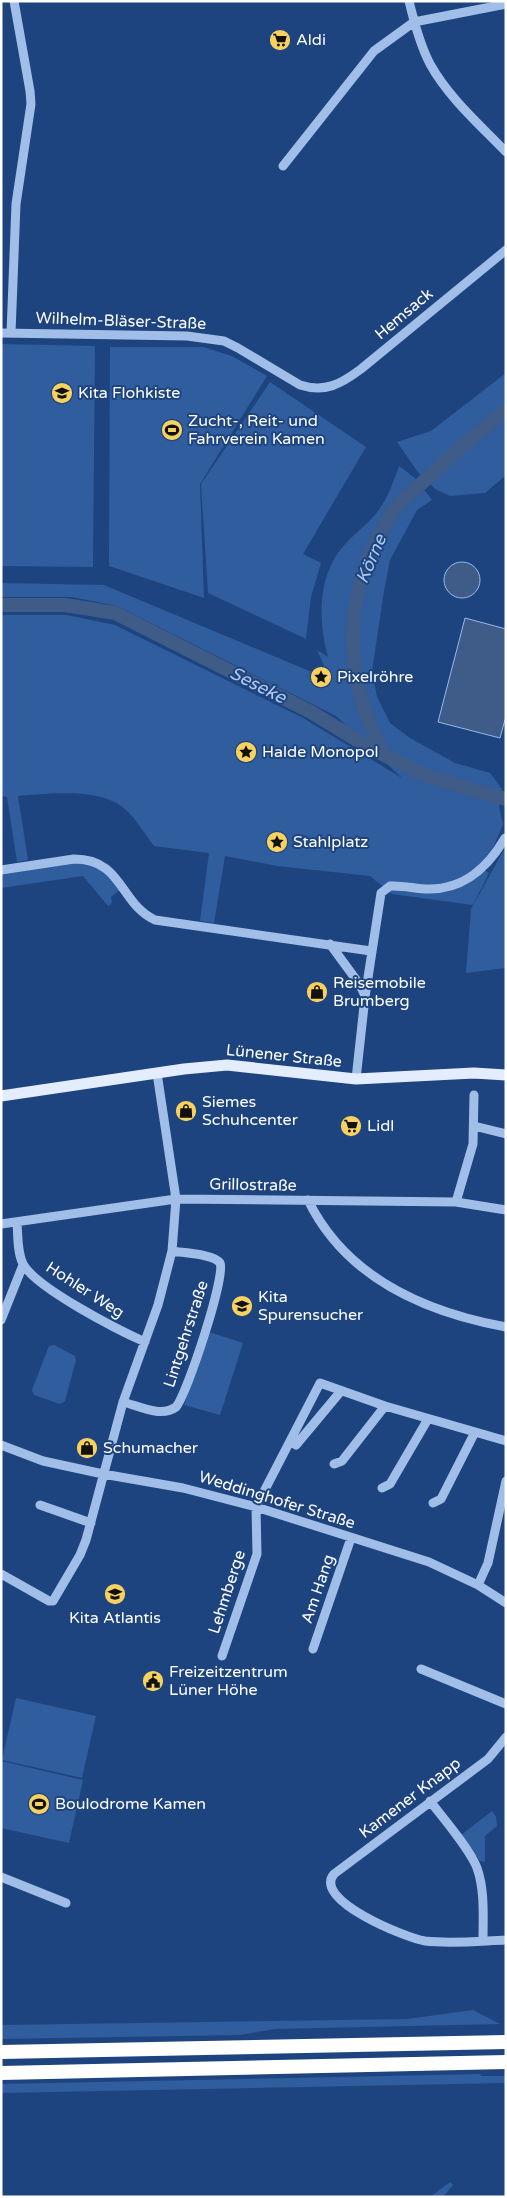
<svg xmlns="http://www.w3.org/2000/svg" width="507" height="2198" viewBox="0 0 507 2198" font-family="'Varela Round',sans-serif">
  <rect width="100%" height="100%" fill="#1d447f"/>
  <path fill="#305d9d" d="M1,344L95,346L93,567L1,566Z
    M110,347H203L232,356L267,376L200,484L204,598L109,566Z
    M506,373V475L485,493L450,496L435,489L417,471L397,442L431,431Z
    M270,382L366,447L303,554L321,563L311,597L306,639L208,593L201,484Z
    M399,466L415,478L432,500L417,510L390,560L384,591L372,671L377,697L390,723L410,738L455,763L490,773L502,789L499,807L503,824L494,846L479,866L489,873L473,905L392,894L370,876L277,866L225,856L214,923L200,921L209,853L154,846C145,834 136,819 125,809C100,787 48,794 18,796L28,860L17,862L7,797L1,796V615H67L115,625L303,718L402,778L336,716L117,606L72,597H1V583L104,585L314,673L316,682L322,685L329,677L317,650L328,657C319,625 317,583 338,553C350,535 371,524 382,505C390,493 394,479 399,466Z
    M506,846V968L466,973L471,909Z
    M75,862C99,865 106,872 120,890L111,897L112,903L108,906L83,876L1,888V874Z
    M209,1332L243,1343L220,1415L184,1405Z
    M54,1345L75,1356L76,1360L65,1401L60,1404L34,1395L32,1390L49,1346Z
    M16,1698L96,1716L82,1778L2,1760Z
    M1,1761L83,1780L69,1843L1,1828Z
    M492,1811L496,1817L497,1826L485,1836V1862L480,1861L461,1835Z
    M473,2010L500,2024L275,2029L240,2035L1,2039V2025L407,2019Z
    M480,2074L481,2076H503L506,2074V2083L1,2093V2084Z
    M450,2182L453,2185L443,2197H430Z"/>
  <path fill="#3f5b87" stroke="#94b9ea" d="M444 580a18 18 0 1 1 36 0a18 18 0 1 1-36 0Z
    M465,618L506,629V716L500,738L438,722Z"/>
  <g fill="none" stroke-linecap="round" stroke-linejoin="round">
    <path stroke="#3f5b87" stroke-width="14" d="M1,605H65L115,613L311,712L370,748L429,777L506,799
      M384,754C340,672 342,590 393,511C400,500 414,491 423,482C450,457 477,433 506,410"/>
    <path stroke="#a1bee8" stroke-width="9" d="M409,1C414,22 420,45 430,64C449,98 479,124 506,152
      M283,166L374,51L414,22L506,4
      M1,333L187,336L224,341L238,348L300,385C325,393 341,384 361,369L506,250
      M11,333L16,204L31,104L30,91L14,1
      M1,870L74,859C123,859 119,903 155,920L371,951
      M330,944L360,985L365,996
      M356,1079L365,997L381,893L390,886C403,885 416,889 429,889C465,889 488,867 505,838
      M474,1126L506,1134
      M308,1200C346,1278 424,1312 506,1327
      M456,1202L473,1144L474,1095
      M17,1222C18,1235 17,1252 23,1264C36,1288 118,1330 145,1342
      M1,1224L176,1199L456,1202L506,1210
      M1,1320L23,1265
      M123,1402C139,1406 161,1418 176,1407C187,1394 226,1276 220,1263C214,1254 183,1253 172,1251
      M290,1441L296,1445L341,1391
      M1,1445L43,1461L103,1474L183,1488L256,1507L429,1562L478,1585L506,1603
      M334,1464L342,1461L385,1406
      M382,1488L390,1484L428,1419
      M433,1503L441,1499L475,1432
      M40,1505L91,1523
      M1,1574L49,1601H53L80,1555L86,1540L123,1402L158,1305L172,1251L176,1199L157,1073
      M478,1585L488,1563L506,1481
      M313,1649L351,1538
      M222,1656L257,1554L256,1507L320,1383L385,1406L506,1441
      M421,1669L506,1704
      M506,1737L488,1759L334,1874C312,1900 406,1938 425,1941C451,1944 480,1941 506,1940
      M430,1801C443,1818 470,1849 477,1868C485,1890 483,1917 483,1941
      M1,1877L66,1903"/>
    <path stroke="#e3edfe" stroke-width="11" d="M1,1096L184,1069L227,1065L356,1079L474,1073L506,1075"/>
    <path stroke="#fff" stroke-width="14" d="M1,2052L506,2042
      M1,2073L506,2062"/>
  </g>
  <defs>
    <g id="supermarket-disc" transform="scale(1.125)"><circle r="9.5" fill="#f8d25f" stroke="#1d447f"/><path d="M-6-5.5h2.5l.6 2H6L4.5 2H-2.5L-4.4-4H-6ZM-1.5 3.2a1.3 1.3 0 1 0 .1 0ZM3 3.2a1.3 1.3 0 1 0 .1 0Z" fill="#111"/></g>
    <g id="school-disc" transform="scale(1.125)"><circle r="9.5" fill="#f8d25f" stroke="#1d447f"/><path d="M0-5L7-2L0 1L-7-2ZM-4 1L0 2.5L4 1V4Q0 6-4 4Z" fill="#111"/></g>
    <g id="stadium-disc" transform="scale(1.125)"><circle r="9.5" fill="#f8d25f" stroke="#1d447f"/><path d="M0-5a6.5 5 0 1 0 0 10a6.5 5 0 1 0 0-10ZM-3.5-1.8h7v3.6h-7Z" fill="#111"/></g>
    <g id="sight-disc" transform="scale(1.125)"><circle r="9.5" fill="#f8d25f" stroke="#1d447f"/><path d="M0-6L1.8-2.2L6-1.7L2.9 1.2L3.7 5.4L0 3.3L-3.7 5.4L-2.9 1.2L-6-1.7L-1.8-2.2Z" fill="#111"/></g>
    <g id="shop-disc" transform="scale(1.125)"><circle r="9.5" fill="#f8d25f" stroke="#1d447f"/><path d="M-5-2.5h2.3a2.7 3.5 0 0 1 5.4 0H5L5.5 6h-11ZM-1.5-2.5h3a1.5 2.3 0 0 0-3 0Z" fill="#111"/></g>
    <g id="civic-disc" transform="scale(1.125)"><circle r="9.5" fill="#f8d25f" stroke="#1d447f"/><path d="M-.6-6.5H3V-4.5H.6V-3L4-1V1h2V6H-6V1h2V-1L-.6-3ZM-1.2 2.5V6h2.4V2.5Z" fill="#111"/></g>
  </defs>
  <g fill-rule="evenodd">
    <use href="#supermarket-disc" x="280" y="40"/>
    <use href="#school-disc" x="62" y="393"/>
    <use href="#stadium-disc" x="172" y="430"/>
    <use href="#sight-disc" x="321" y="677"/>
    <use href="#sight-disc" x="246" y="752"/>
    <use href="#sight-disc" x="277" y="842"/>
    <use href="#shop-disc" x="317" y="992"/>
    <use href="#shop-disc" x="186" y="1111"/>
    <use href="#supermarket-disc" x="351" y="1126"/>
    <use href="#school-disc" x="242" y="1306"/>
    <use href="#shop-disc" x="87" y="1448"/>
    <use href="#school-disc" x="115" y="1594"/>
    <use href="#civic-disc" x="153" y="1681"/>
    <use href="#stadium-disc" x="39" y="1804"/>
  </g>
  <g text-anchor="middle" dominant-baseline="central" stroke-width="4" stroke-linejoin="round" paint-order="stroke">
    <g font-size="16" fill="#fff" stroke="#1d447f" text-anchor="start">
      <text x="296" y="40">Aldi</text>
      <text x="78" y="393">Kita Flohkiste</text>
      <text x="188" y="421">Zucht-, Reit- und<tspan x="188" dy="18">Fahrverein Kamen</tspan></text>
      <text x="337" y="677">Pixelröhre</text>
      <text x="262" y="752">Halde Monopol</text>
      <text x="293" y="842">Stahlplatz</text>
      <text x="333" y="983">Reisemobile<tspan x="333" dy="18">Brumberg</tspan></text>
      <text x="202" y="1102">Siemes<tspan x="202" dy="18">Schuhcenter</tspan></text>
      <text x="367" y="1126">Lidl</text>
      <text x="258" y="1297">Kita<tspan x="258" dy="18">Spurensucher</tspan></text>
      <text x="103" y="1448">Schumacher</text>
      <text x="115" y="1618" text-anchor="middle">Kita Atlantis</text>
      <text x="169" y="1672">Freizeitzentrum<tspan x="169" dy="18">Lüner Höhe</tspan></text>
      <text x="55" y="1804">Boulodrome Kamen</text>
    </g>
    <g font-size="16" fill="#fff" stroke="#1d447f">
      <text transform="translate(404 314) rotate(-40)">Hemsack</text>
      <text transform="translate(121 321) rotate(2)">Wilhelm-Bläser-Straße</text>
      <text transform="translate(284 1056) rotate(6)">Lünener Straße</text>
      <text transform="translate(253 1185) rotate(1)">Grillostraße</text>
      <text transform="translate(85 1290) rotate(33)">Hohler Weg</text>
      <text transform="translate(186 1334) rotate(-72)">Lintgehrstraße</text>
      <text transform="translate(277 1500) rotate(17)">Weddinghofer Straße</text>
      <text transform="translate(318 1589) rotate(-71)">Am Hang</text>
      <text transform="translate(227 1592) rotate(-72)">Lehmberge</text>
      <text transform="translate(410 1798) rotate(-37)">Kamener Knapp</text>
    </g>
    <g font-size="18" font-style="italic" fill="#acc8f0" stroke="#1d447f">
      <text transform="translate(371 559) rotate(-67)">Körne</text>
      <text transform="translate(258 685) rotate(27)">Seseke</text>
    </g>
  </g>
  <rect width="507" height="2198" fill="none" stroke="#ffffff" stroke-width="5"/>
</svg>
